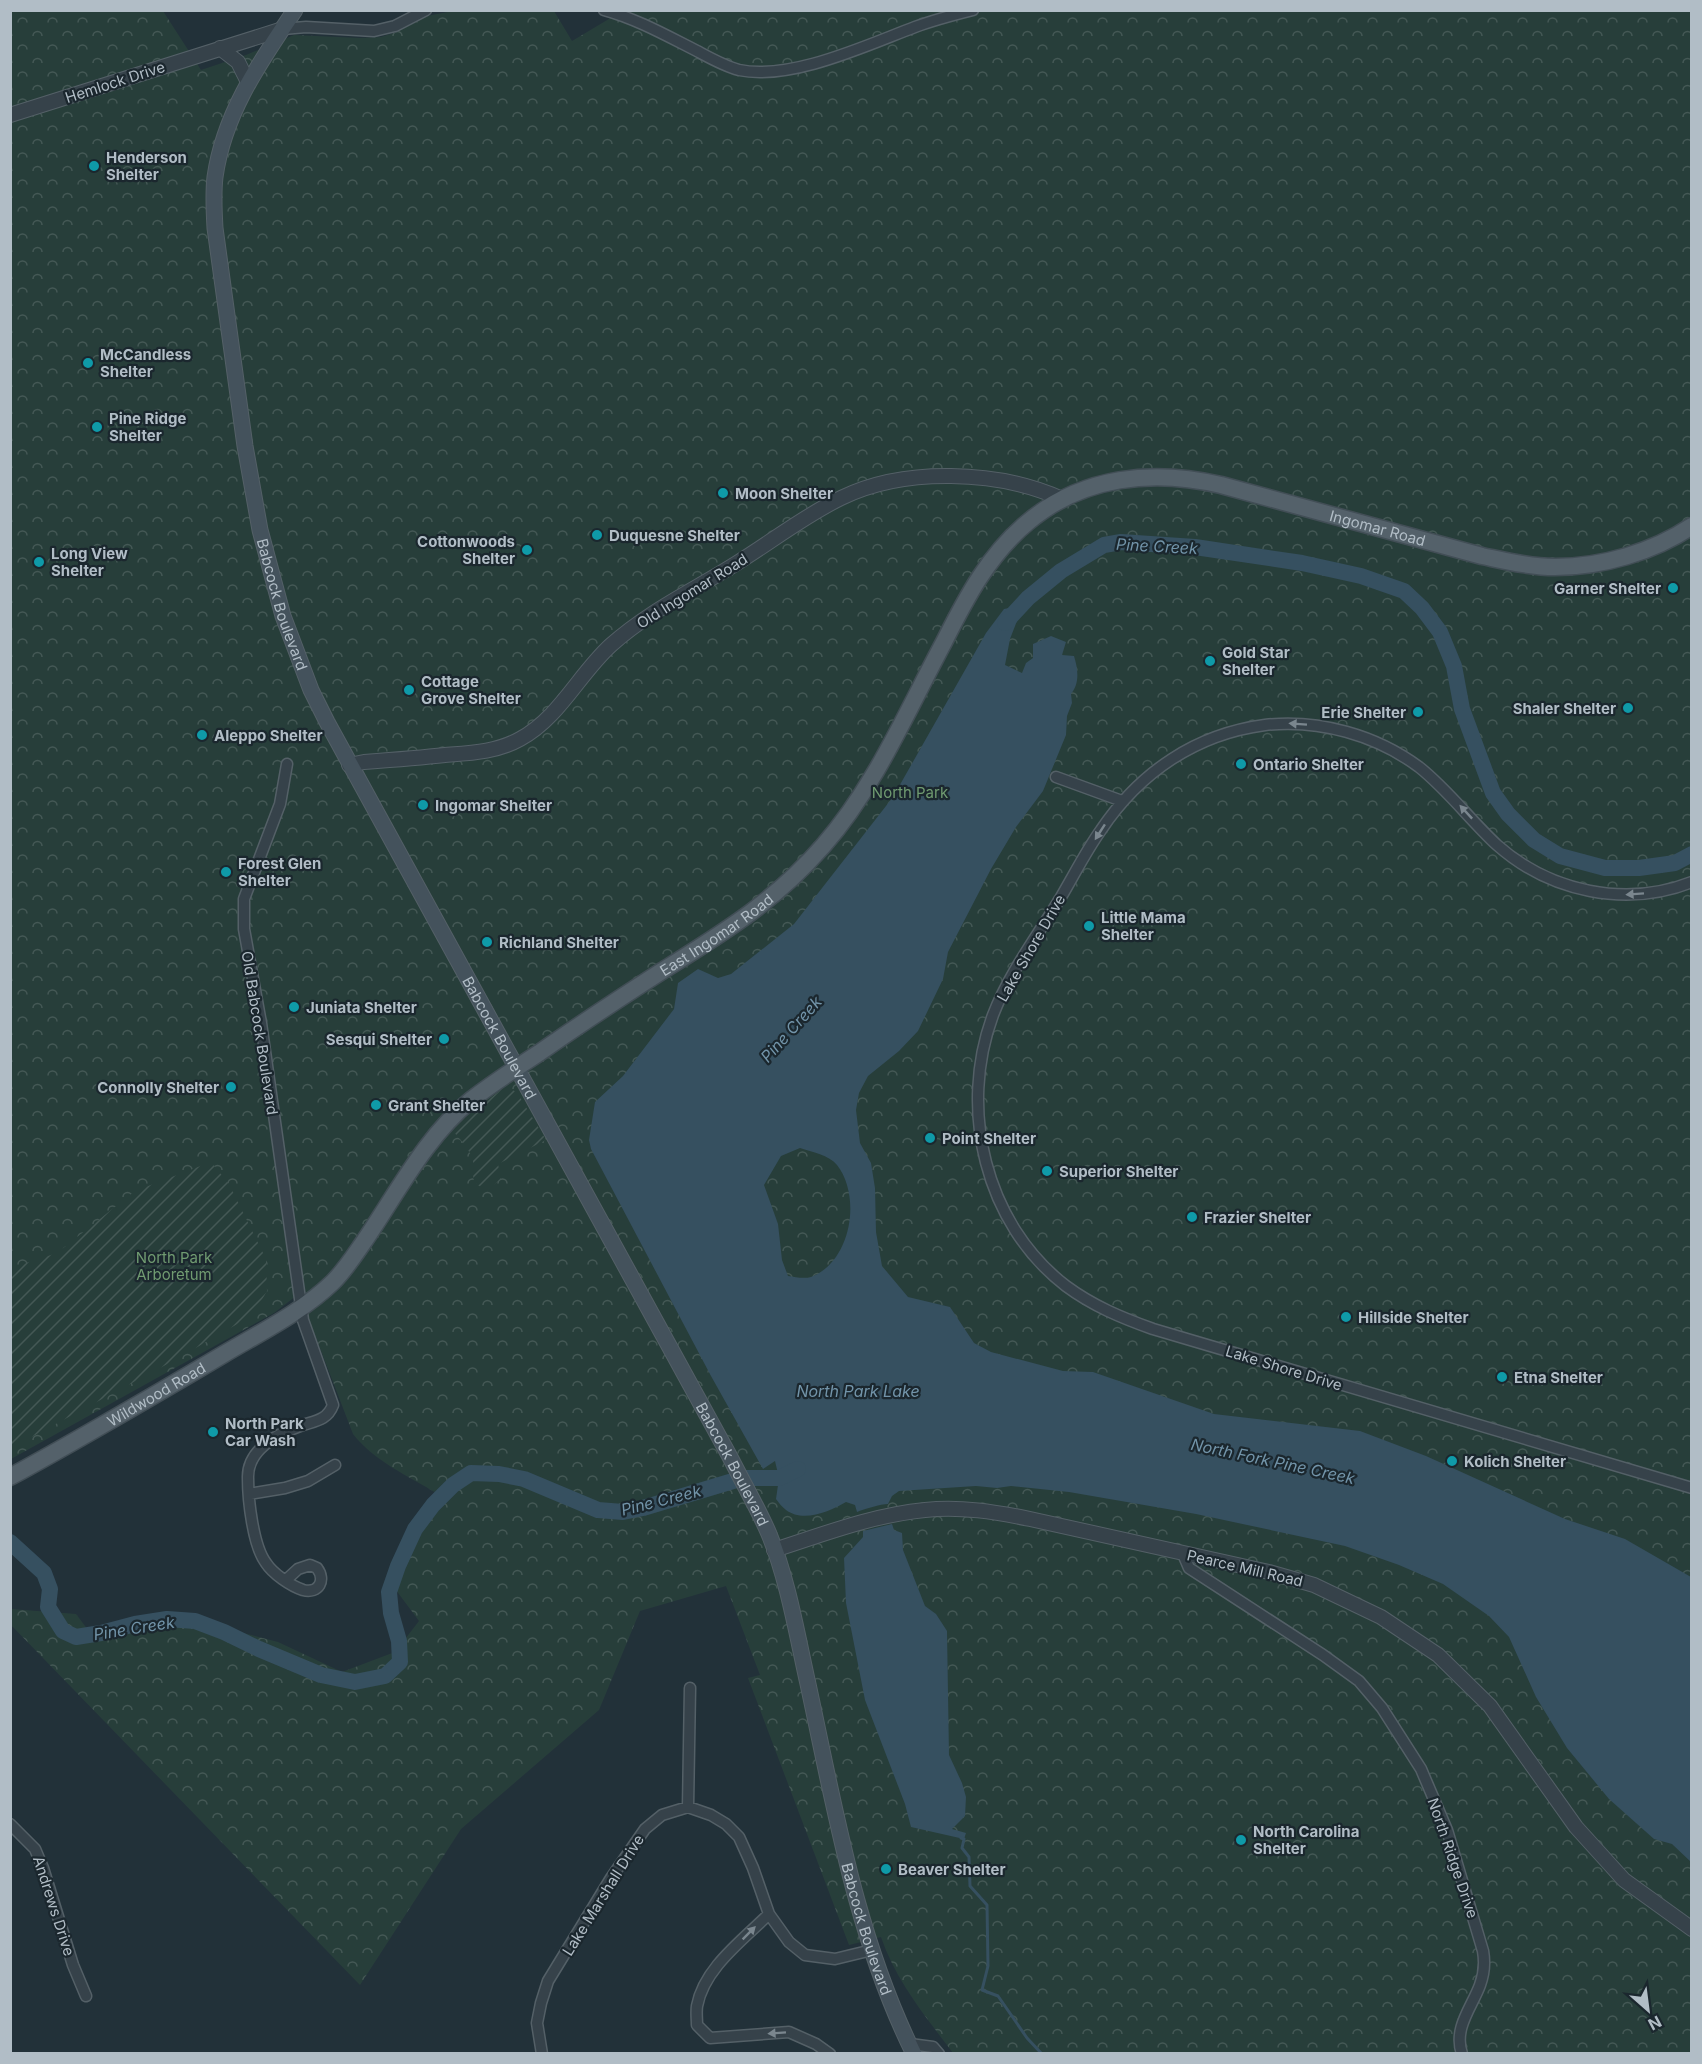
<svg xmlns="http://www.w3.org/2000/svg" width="1702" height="2064" viewBox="0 0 1702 2064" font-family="Inter,sans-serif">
  <defs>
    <pattern id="park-crowns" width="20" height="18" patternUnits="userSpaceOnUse" patternTransform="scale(1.5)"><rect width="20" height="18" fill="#273e3a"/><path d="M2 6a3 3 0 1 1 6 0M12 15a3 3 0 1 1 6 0" fill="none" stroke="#445855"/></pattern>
    <pattern id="garden-furrows" width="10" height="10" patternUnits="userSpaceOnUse" patternTransform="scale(1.5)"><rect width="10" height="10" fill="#273e3a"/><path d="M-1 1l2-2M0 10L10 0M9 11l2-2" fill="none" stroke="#445855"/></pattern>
  </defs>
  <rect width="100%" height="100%" fill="#223139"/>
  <path fill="url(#park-crowns)" d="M458,10L554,11L572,41L624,10L1691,11V2053H953C925,2016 896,1981 881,1937L849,1945L748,1678L760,1675L726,1586L640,1611L599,1710L461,1829L360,1985L11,1625V1609L76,1614L91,1634L193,1620L278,1642L342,1672L395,1652L419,1621L390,1582L438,1494C408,1476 374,1461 353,1434L308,1317L305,1289L274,1313L11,1459V11H163L201,70L246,55L294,35L360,38L381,37L397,32L427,16Z"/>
  <path fill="url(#garden-furrows)" d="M502,1089L513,1090L518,1094L546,1140L498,1164L501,1179L488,1189C463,1183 479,1171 471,1155C467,1147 459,1138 454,1132L460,1126L459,1123Z
    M211,1162L229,1184L266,1259L267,1291L253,1315L173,1361L11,1448V1268L57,1253L135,1191Z"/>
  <path fill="#365060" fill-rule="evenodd" d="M1019,606L1020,613L1010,639L1005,665L1022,673L1026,663L1033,658V644L1051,636L1066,642L1062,655L1074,656C1078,669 1080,683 1071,694L1072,703L1067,716L1066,735L1043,791L1016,827L991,869L948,952L943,979L918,1031L899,1051L868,1076L859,1093L856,1110L860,1143L871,1163L875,1188L876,1232L882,1266L908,1297L950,1307L974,1343L991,1352L1063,1371L1093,1372L1214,1414L1360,1431L1426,1456L1565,1519L1625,1539L1691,1577V1862L1672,1844L1654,1839L1609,1799L1567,1748L1536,1697L1509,1637L1489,1616L1443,1584L1399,1565L1345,1546L1196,1514L1069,1492L1011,1486L997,1488L976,1486L899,1491L892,1496L888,1504C881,1504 864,1509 857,1512L855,1505L846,1502C831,1511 803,1523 786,1510C782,1507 779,1503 776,1499L779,1478L775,1461L763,1469L711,1376L591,1149L589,1140L595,1102L623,1076L674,1009L678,983L698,969L718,978L731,974L794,924L893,797L986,633L1004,609ZM800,1148C812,1152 829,1155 837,1165C862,1197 851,1262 811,1277C804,1279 795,1277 788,1276L782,1260L778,1224L764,1185L781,1156Z
    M892,1524L894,1530L902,1533L903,1550L925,1606L936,1614L947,1631L949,1755L962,1783L966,1797L965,1816L952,1829L966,1833L964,1839L911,1827L905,1804L865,1700L846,1603L844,1558L863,1537V1531Z"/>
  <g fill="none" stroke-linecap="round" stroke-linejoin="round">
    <path stroke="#365060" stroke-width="3" d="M961,1838L964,1839L962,1848L969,1857L970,1886L987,1905L988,1966L982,1990L998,1996L1027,2038L1042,2054"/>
    <path stroke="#365060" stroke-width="16" d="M1005,623L1028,598L1061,571L1104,545L1121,542L1195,547L1302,563L1361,576L1404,591L1422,608L1440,632L1454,666L1462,709L1493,793L1508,814L1534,840L1560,856L1605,868H1639L1675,863L1692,854
      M10,1542L44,1573L50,1589L48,1607L63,1631L76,1637L101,1633L135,1624L167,1619L195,1621L224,1632L259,1649L321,1675L355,1682L385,1676L400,1662L399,1641L391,1613L389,1592L398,1566L415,1529L433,1505L453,1485L471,1473L499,1474L524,1479L598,1510L623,1512L643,1508L743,1478H779L798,1469"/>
    <g stroke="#546067" stroke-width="13">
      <path id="minor" d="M604,10C637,19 667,36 697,51C710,58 724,66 739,70C791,81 867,45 915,27C934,20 953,15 973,10
        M283,29L306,27L374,31L395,26L426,10
        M1056,777L1122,801
        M1692,882C1626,908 1550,892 1497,845C1470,820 1448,790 1419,767C1376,735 1319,719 1265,725C1196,734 1140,772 1101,830C1086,851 1074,875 1061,897C1038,935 1009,973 993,1015C958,1109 985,1224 1066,1286C1093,1306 1122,1318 1153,1329L1692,1488
        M249,1494L285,1488L308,1481L335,1465
        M1183,1554L1189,1568L1323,1655L1359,1681L1382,1708L1421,1769L1447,1830L1483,1951C1485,1962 1484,1974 1480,1985C1472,2007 1453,2028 1462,2054
        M286,1580L298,1569L310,1565L317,1568C326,1580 319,1594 303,1590C291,1586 273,1574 266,1563C253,1546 248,1500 248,1478C247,1450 277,1434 300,1426C314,1421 327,1421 333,1405L303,1320L261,1023L244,929V899L280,804L287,764
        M688,1807L690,1688
        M10,1824L35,1849L43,1868L73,1965L86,1996
        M769,1914C743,1940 704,1968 697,2006C696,2012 697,2019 697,2025L710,2038L789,2032L816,2044L830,2054
        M910,2044L933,2047L939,2054
        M542,2054L537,2023L541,2003L548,1981L611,1878L645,1829L662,1815L688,1807L711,1815L726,1824L739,1837L753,1868L769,1914L789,1942L805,1955L835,1959L872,1950"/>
    </g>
    <g stroke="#546067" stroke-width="16">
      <path id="tertiary" d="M220,48L238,62L248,82
        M10,115L283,29
        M349,765L364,762C391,760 418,758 445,755C471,753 497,752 520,739C559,718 579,674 611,645C649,611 694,590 737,563C771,542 804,516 841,498C904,467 998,470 1062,499
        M774,1550C824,1534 873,1515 925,1510C960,1506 996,1512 1030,1519L1269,1572L1314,1585L1381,1617L1438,1655L1490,1706L1576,1827L1624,1880L1692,1929"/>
    </g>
    <g stroke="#546067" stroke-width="17">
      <g id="secondary">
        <path id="s1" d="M295,10C260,62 224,113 215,177C213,194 214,211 215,228L245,446L260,530L283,616L311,690L327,722L730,1457C743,1483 758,1508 769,1534C788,1580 797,1635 808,1684C835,1809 856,1937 914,2054"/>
      </g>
    </g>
    <g stroke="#424e56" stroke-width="19">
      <g id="primary">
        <path id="s2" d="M10,1477C82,1438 153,1396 224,1354C261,1332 302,1312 333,1282C345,1270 354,1256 363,1243C396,1195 426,1136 471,1100C493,1083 516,1068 539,1053C579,1025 620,998 662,971C724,932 774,902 823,846C875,787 907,711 944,642C966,598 989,554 1028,522C1083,476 1153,469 1221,485L1482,556C1506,561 1530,567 1555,567C1602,567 1653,552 1692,526"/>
      </g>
    </g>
    <use href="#minor" stroke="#36424a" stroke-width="10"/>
    <use href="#tertiary" stroke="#36424a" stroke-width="14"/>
    <use href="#secondary" stroke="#44525c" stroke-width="15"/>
    <use href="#primary" stroke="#54616a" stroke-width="16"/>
  </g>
  <defs><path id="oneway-solid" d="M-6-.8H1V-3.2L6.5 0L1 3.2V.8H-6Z" transform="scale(1.5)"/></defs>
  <g fill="#7a868e">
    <use href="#oneway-solid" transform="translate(1298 724) rotate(-176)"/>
    <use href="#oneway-solid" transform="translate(1466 812) rotate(-133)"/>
    <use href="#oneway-solid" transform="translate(1100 832) rotate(123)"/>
    <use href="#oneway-solid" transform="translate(1635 894) rotate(176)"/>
    <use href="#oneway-solid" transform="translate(749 1933) rotate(-45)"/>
    <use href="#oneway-solid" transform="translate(777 2033) rotate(176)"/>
  </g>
  <g fill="#0f9aa8" stroke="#1b272e" stroke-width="2">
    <circle cx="94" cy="166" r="6"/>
    <circle cx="88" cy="363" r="6"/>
    <circle cx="97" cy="427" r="6"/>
    <circle cx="723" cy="493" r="6"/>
    <circle cx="597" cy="535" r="6"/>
    <circle cx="527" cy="550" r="6"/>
    <circle cx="39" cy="562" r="6"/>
    <circle cx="1673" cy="588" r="6"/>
    <circle cx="1210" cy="661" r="6"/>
    <circle cx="409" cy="690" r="6"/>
    <circle cx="1628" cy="708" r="6"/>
    <circle cx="1418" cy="712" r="6"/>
    <circle cx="202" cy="735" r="6"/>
    <circle cx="1241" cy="764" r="6"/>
    <circle cx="423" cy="805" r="6"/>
    <circle cx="226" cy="872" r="6"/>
    <circle cx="1089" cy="926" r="6"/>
    <circle cx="487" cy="942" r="6"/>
    <circle cx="294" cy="1007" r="6"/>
    <circle cx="444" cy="1039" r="6"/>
    <circle cx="231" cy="1087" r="6"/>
    <circle cx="376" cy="1105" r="6"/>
    <circle cx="930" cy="1138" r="6"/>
    <circle cx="1047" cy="1171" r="6"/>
    <circle cx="1192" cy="1217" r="6"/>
    <circle cx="1346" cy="1317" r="6"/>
    <circle cx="1502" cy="1377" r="6"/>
    <circle cx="213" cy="1432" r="6"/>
    <circle cx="1452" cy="1461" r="6"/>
    <circle cx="1241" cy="1840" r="6"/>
    <circle cx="886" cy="1869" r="6"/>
  </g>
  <g text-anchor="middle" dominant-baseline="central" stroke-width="4.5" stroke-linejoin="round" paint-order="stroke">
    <g font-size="15" fill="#b1bdc6" stroke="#1b272e">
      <text transform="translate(115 82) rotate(-18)">Hemlock Drive</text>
      <text stroke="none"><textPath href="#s2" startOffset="1794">Ingomar Road</textPath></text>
      <text transform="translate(692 591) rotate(-32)">Old Ingomar Road</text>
      <text stroke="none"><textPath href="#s1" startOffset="621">Babcock Boulevard</textPath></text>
      <text stroke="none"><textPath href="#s2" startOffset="903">East Ingomar Road</textPath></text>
      <text transform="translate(1031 948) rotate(-60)">Lake Shore Drive</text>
      <text transform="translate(260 1033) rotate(81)">Old Babcock Boulevard</text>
      <text stroke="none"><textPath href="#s1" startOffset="1107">Babcock Boulevard</textPath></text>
      <text transform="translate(1284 1368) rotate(17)">Lake Shore Drive</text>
      <text stroke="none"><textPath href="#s2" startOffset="168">Wildwood Road</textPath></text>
      <text stroke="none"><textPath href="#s1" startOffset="1593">Babcock Boulevard</textPath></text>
      <text transform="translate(1245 1568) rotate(13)">Pearce Mill Road</text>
      <text transform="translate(1453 1858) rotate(71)">North Ridge Drive</text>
      <text transform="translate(603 1895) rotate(-58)">Lake Marshall Drive</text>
      <text transform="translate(54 1906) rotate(72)">Andrews Drive</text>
      <text stroke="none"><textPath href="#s1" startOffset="2079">Babcock Boulevard</textPath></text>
    </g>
    <g font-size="15" font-weight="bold" fill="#b1bdc6" stroke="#1b272e" text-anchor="start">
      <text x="106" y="157">Henderson<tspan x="106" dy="17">Shelter</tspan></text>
      <text x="100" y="354">McCandless<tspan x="100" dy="17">Shelter</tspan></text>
      <text x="109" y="418">Pine Ridge<tspan x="109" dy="17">Shelter</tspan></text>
      <text x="735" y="493">Moon Shelter</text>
      <text x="609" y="535">Duquesne Shelter</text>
      <text x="515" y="541" text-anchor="end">Cottonwoods<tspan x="515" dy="17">Shelter</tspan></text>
      <text x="51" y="553">Long View<tspan x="51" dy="17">Shelter</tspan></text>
      <text x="1661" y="588" text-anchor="end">Garner Shelter</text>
      <text x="1222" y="652">Gold Star<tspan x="1222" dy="17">Shelter</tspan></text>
      <text x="421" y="681">Cottage<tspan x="421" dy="17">Grove Shelter</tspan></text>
      <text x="1616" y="708" text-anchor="end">Shaler Shelter</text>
      <text x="1406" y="712" text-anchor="end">Erie Shelter</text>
      <text x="214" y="735">Aleppo Shelter</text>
      <text x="1253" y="764">Ontario Shelter</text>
      <text x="435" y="805">Ingomar Shelter</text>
      <text x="238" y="863">Forest Glen<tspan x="238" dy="17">Shelter</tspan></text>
      <text x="1101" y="917">Little Mama<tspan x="1101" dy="17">Shelter</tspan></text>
      <text x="499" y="942">Richland Shelter</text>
      <text x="306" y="1007">Juniata Shelter</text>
      <text x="432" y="1039" text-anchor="end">Sesqui Shelter</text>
      <text x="219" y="1087" text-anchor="end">Connolly Shelter</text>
      <text x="388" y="1105">Grant Shelter</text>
      <text x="942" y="1138">Point Shelter</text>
      <text x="1059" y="1171">Superior Shelter</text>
      <text x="1204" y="1217">Frazier Shelter</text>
      <text x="1358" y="1317">Hillside Shelter</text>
      <text x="1514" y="1377">Etna Shelter</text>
      <text x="225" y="1423">North Park<tspan x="225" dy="17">Car Wash</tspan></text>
      <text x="1464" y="1461">Kolich Shelter</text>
      <text x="1253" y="1831">North Carolina<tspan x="1253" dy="17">Shelter</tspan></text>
      <text x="898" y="1869">Beaver Shelter</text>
    </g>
    <g font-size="15" fill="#709b71" stroke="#1b272e">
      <text x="910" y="792">North Park</text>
      <text x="174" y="1257">North Park<tspan x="174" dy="17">Arboretum</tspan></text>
    </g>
    <g font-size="16" font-style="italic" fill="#7294a9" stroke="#1b272e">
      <text transform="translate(1157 546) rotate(3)">Pine Creek</text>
      <text transform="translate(791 1029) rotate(-48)">Pine Creek</text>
      <text x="858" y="1391">North Park Lake</text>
      <text transform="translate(1273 1461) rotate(12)">North Fork Pine Creek</text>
      <text transform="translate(661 1500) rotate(-14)">Pine Creek</text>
      <text transform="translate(134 1628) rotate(-9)">Pine Creek</text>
    </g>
  </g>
  <rect width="1702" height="2064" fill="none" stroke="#b1bdc6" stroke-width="24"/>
  <g transform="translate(1648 2010) rotate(152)" stroke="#1b272e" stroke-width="4.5" paint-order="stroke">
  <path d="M0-4.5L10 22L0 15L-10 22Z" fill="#b1bdc6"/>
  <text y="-9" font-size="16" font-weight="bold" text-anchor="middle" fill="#b1bdc6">N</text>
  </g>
</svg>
